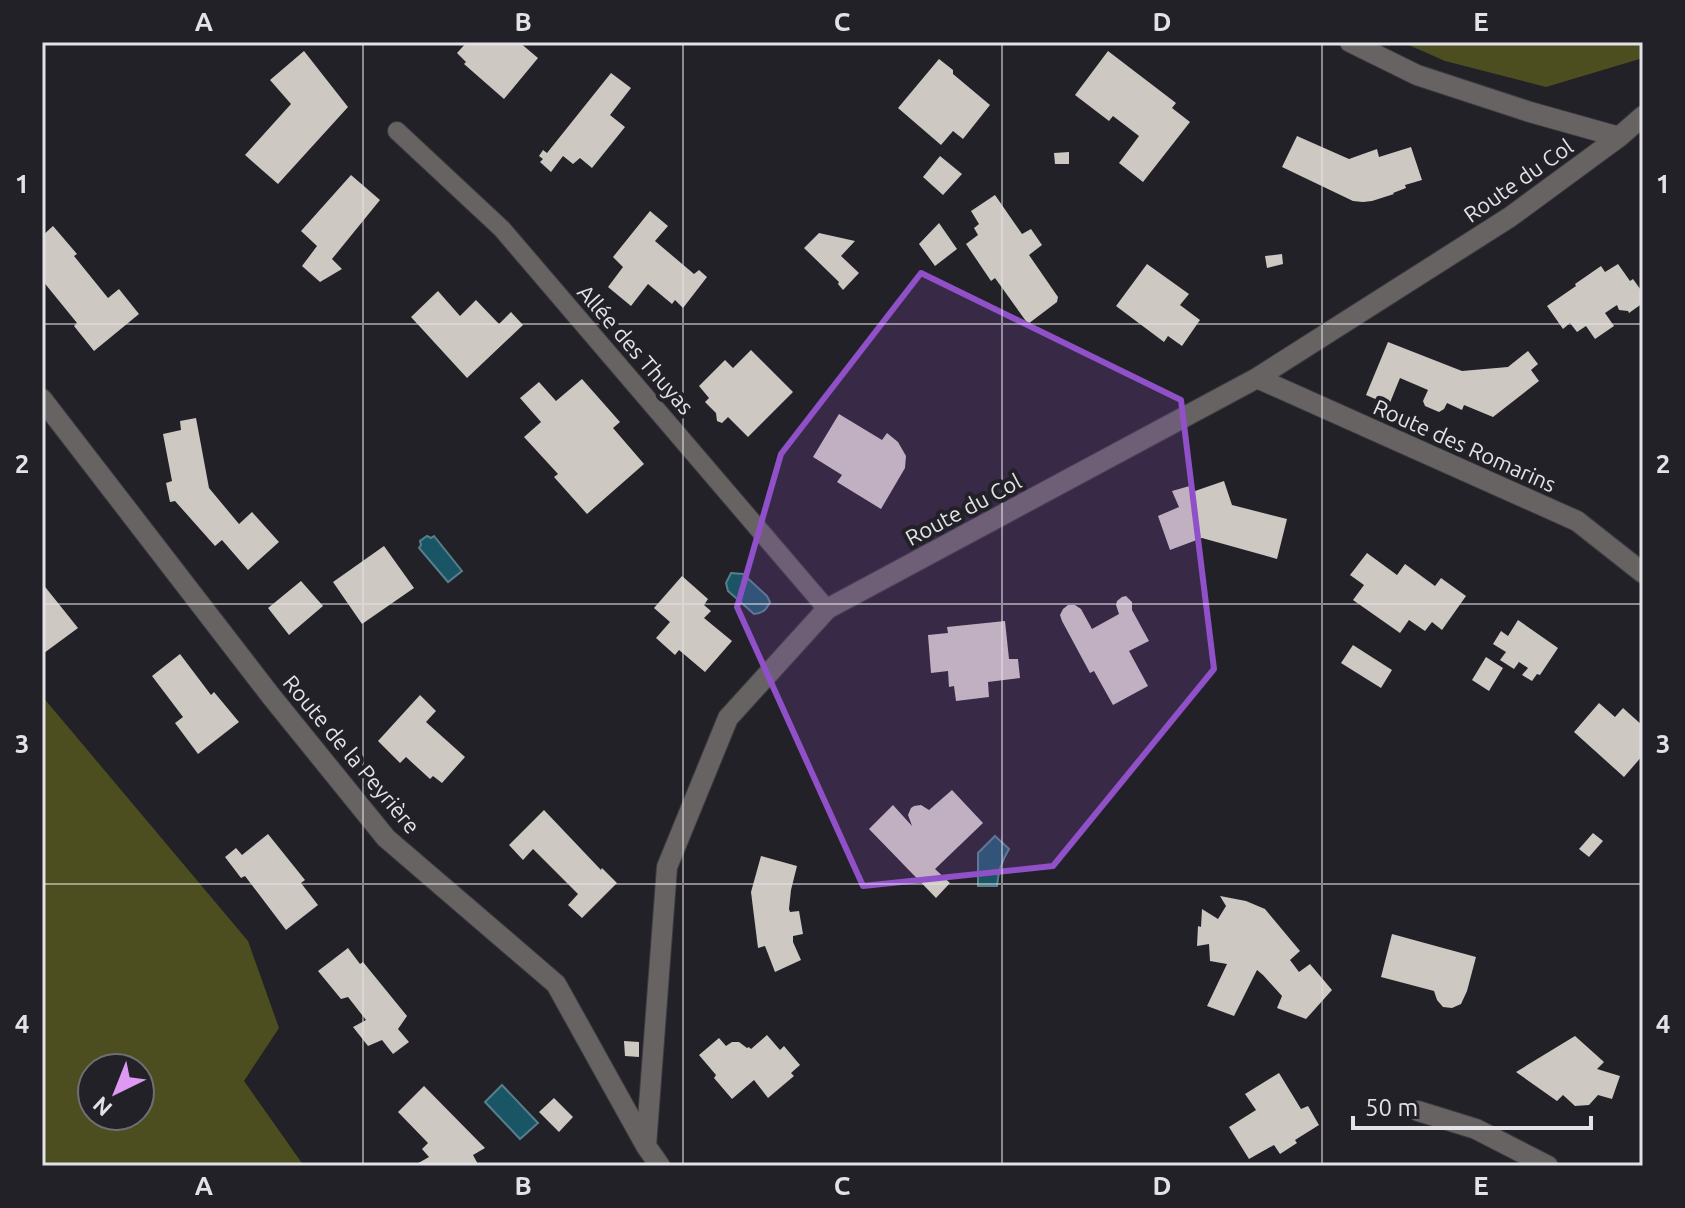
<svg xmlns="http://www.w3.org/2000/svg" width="1685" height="1208" viewBox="0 0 1685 1208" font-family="Ubuntu,sans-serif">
  <rect width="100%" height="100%" fill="#222127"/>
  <path fill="#4c4e1f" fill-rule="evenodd" d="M1402,42H1643V58L1546,87L1445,61Z
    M42,696L248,941L279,1028L244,1081L304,1166H42ZM92,1068H140V1116H92Z"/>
  <path fill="#1a5565" stroke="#567f8c" stroke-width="2" d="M427,536L431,538L434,536L462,571L448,582L419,548L421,545L420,541Z
    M731,573L743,574L767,596L770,602C766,610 763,613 754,614L728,591L726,583Z
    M995,836L1009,849C1001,862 998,872 997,886H978V853Z
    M502,1085L538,1123L520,1139L485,1102Z"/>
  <path fill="#cdc8c1" d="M467,42H519L538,58L504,99L464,64L466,62L457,53Z
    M304,51L348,107L278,184L245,155L291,104L270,80Z
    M1108,51L1176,103L1172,108L1190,122L1143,182L1119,163L1139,136L1113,116L1109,121L1075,95Z
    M939,59L953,70V74L990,105L963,139L953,131L941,145L898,108Z
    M611,73L631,88L610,115L625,127L592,168L580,158L573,164L563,156L551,172L540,162L543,159L539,156L543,150L547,153Z
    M1297,136L1349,159L1377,149L1379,157L1411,147L1422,180L1405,185L1406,188L1393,193L1394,194L1372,201L1363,202L1353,201L1282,167Z
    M1069,152V164H1055L1054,153Z
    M940,156L962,174L943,195L923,177Z
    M351,175L380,200L332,259L342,269L320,282L302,266L317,246L301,231Z
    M995,195L1022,234L1031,229L1042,245L1029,255L1058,297L1057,302L1028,324L995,278L991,281L966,244L978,235L974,228L979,224L971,211Z
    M650,211L668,226L655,241L694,274L699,270L707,277L683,308L675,300L672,304L648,284L631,306L608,287L623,267L613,257Z
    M939,223L957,249L935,266L919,244Z
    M53,226L77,254L74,256L108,298L119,289L139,314L94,351L74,326L77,323L42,280V236Z
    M819,233L855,241L841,256L859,273L843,290L838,284L839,282L804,248Z
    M1282,254L1283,264L1267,268L1265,256Z
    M1147,264L1189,294L1180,305L1200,320L1182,346L1168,336L1164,342L1116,306Z
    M1618,264L1630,281L1633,279L1643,293V303L1629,313L1628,311L1619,310L1617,305L1605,313L1614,326L1595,339L1586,326L1577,332L1570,323L1563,329L1547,306L1576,286L1575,284L1601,266L1605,272Z
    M438,291L460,316L476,300L499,324L511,312L523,325L467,378L411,317Z
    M1388,342L1462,371L1508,367L1528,351L1538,364L1531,370L1539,381L1493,417L1464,405L1462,410L1447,403L1444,409L1439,412L1425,406L1423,401L1428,390L1400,378L1389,405L1366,395Z
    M751,350L793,392L748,437L728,417L722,423L717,421L716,413L705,402L709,398L699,386L725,360L733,368Z
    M582,379L620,422L613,428L644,464L587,514L554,477L558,474L524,437L541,422L520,398L539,382L556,401Z
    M839,414L882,440L887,433L898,442L906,456L905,468L881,509L837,482L842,475L813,457Z
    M196,418L209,488L239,524L252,512L279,542L248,570L222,540L215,546L175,501L170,502L166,483L172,481L163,434L181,430L180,421Z
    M1224,481L1232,505L1287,519L1277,559L1202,538L1170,550L1158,516L1179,507L1172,491L1193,485L1195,491Z
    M384,546L414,588L362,624L333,582Z
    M1367,553L1397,575L1405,564L1435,586L1441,578L1466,596L1442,630L1432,622L1425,631L1409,620L1400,633L1353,600L1364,585L1350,575Z
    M682,576L708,599L704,605L711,611L704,618L732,641L705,672L679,650L675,655L656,638L670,622L654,608Z
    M301,581L323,606L289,635L268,608Z
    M42,583L78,628L44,653L42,650Z
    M1126,596L1132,602V610L1149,641L1129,651L1148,686L1113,705L1094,671L1090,673L1062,621L1060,615L1063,609L1068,605H1075L1081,609L1092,629L1119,614L1116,605L1117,601L1122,597Z
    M1518,620L1558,648L1540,675L1537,674L1532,681L1522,675L1528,668L1519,662L1514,669L1500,660L1506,652L1493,644L1501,631L1508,636Z
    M1005,621L1009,659H1018L1020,678L988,682L989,697L956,701L954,686L949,687L948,671L931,673L928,635L948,633L947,627Z
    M1353,645L1392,670L1381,688L1341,663Z
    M180,654L211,695L214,692L239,722L198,754L175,723L183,717L152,676Z
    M1486,657L1503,668L1489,691L1472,680Z
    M420,695L436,711L426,722L465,757L442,783L433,776L430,779L406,757L400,763L378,741Z
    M1599,703L1615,717L1623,708L1643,726V737L1641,740L1643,742V755L1624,777L1574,732Z
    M952,790L983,823L935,869L950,883L936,898L869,829L893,805L912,826L908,815L911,808L914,806L921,805L929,810Z
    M544,810L601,870L602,868L617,883L582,918L568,905L578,894L533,849L523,860L509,845Z
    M1593,833L1603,841L1589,857L1579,849Z
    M268,834L305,880L301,883L318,905L286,930L245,876L241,878L225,857L236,848L242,855Z
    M761,856L797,866L791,890L789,909L790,912L799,911L803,934L793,936V942L801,960L775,972L765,946L758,948L751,892Z
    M1220,896L1246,901L1265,909L1300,951L1290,960L1299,972L1310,964L1332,990L1306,1019L1277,1008L1282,996L1263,975L1257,970L1234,1016L1207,1006L1227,964L1210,961L1209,944L1197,946L1198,926L1201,927L1202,909L1218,919L1226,906Z
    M1392,934L1476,957L1467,991L1461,1004L1452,1008L1443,1007L1437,1000L1434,991L1381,977Z
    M348,948L360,964L363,962L407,1016L398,1029L409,1042L393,1054L382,1040L368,1046L353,1027L366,1020L348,997L341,999L318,971Z
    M767,1035L780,1050L784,1046L800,1065L791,1073L794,1076L768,1098L754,1080L732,1099L714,1078L716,1075L699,1055L719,1038L726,1046L732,1042H739L747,1048L749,1047L751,1049Z
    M1575,1036L1604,1062L1597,1069L1620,1076L1612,1099L1598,1095L1589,1105L1575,1106L1563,1095L1557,1101L1516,1072Z
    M624,1041L639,1042V1057L625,1056Z
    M1279,1073L1301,1109L1308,1106L1319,1125L1295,1140L1297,1143L1280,1154L1274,1145L1249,1159L1229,1127L1256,1110L1245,1094Z
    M424,1086L485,1148L473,1155L479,1166H413L429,1157L422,1149L428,1143L398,1112Z
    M554,1098L573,1117L559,1132L539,1112Z"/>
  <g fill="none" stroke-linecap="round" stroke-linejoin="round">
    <g stroke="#3d3c42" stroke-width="20">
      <path id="lane" d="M397,131L502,229L827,609"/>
    </g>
    <g stroke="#3d3c42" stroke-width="22">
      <path id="street" d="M1350,42L1417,75L1530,112L1619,137
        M1257,378L1577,521L1643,573
        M42,399L271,696L386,838L556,984L646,1146L660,1166
        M1418,1111L1476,1129L1548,1166
        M646,1146L667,867L728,718L827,609L1257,378L1510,217L1619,137L1643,116"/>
    </g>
    <use href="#lane" stroke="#676362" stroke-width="18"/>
    <use href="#street" stroke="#676362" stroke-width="20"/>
  </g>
  <path fill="#9050c7" fill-opacity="0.2" stroke="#9050c7" stroke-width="6" stroke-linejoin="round" d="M921,273L1181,400L1214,669L1053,866L863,886L737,607L781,454Z"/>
  <path fill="none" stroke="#e3e2e6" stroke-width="2" stroke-opacity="0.55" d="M363,42V1166M683,42V1166M1002,42V1166M1322,42V1166M42,324H1643M42,604H1643M42,884H1643"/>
  <g text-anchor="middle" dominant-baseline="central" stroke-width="8" stroke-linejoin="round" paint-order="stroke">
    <g font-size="22" fill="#e3e2e6" stroke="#222127">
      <text transform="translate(1518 180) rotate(-35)">Route du Col</text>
      <text transform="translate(636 349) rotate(49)">Allée des Thuyas</text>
      <text transform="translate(1465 445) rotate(24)">Route des Romarins</text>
      <text transform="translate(963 509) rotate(-28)">Route du Col</text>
      <text transform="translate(352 754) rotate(50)">Route de la Peyrière</text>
    </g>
  </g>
  <rect width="1685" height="1208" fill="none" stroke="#222127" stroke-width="88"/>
  <g transform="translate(116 1092) rotate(223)"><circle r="38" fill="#222127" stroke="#6f6e73" stroke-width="2"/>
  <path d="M0-6L14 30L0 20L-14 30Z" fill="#dd99f3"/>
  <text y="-12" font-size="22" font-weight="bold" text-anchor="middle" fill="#e3e2e6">N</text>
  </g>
  <path d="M1353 1116v12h238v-12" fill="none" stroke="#e3e2e6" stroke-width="4"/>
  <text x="1365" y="1116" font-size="24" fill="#e3e2e6" stroke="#222127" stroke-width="6" paint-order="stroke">50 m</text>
  <rect x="44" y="44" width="1597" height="1120" fill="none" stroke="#e3e2e6" stroke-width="3"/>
  <g font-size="26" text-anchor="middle" font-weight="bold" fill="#e3e2e6">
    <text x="204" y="31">A</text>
    <text x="523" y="31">B</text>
    <text x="842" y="31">C</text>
    <text x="1162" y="31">D</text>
    <text x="1481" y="31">E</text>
    <text x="22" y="193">1</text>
    <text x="1663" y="193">1</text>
    <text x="22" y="473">2</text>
    <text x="1663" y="473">2</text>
    <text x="22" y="753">3</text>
    <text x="1663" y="753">3</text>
    <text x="22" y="1033">4</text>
    <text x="1663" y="1033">4</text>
    <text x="204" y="1195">A</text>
    <text x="523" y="1195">B</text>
    <text x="842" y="1195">C</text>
    <text x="1162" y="1195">D</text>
    <text x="1481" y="1195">E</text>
  </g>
</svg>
